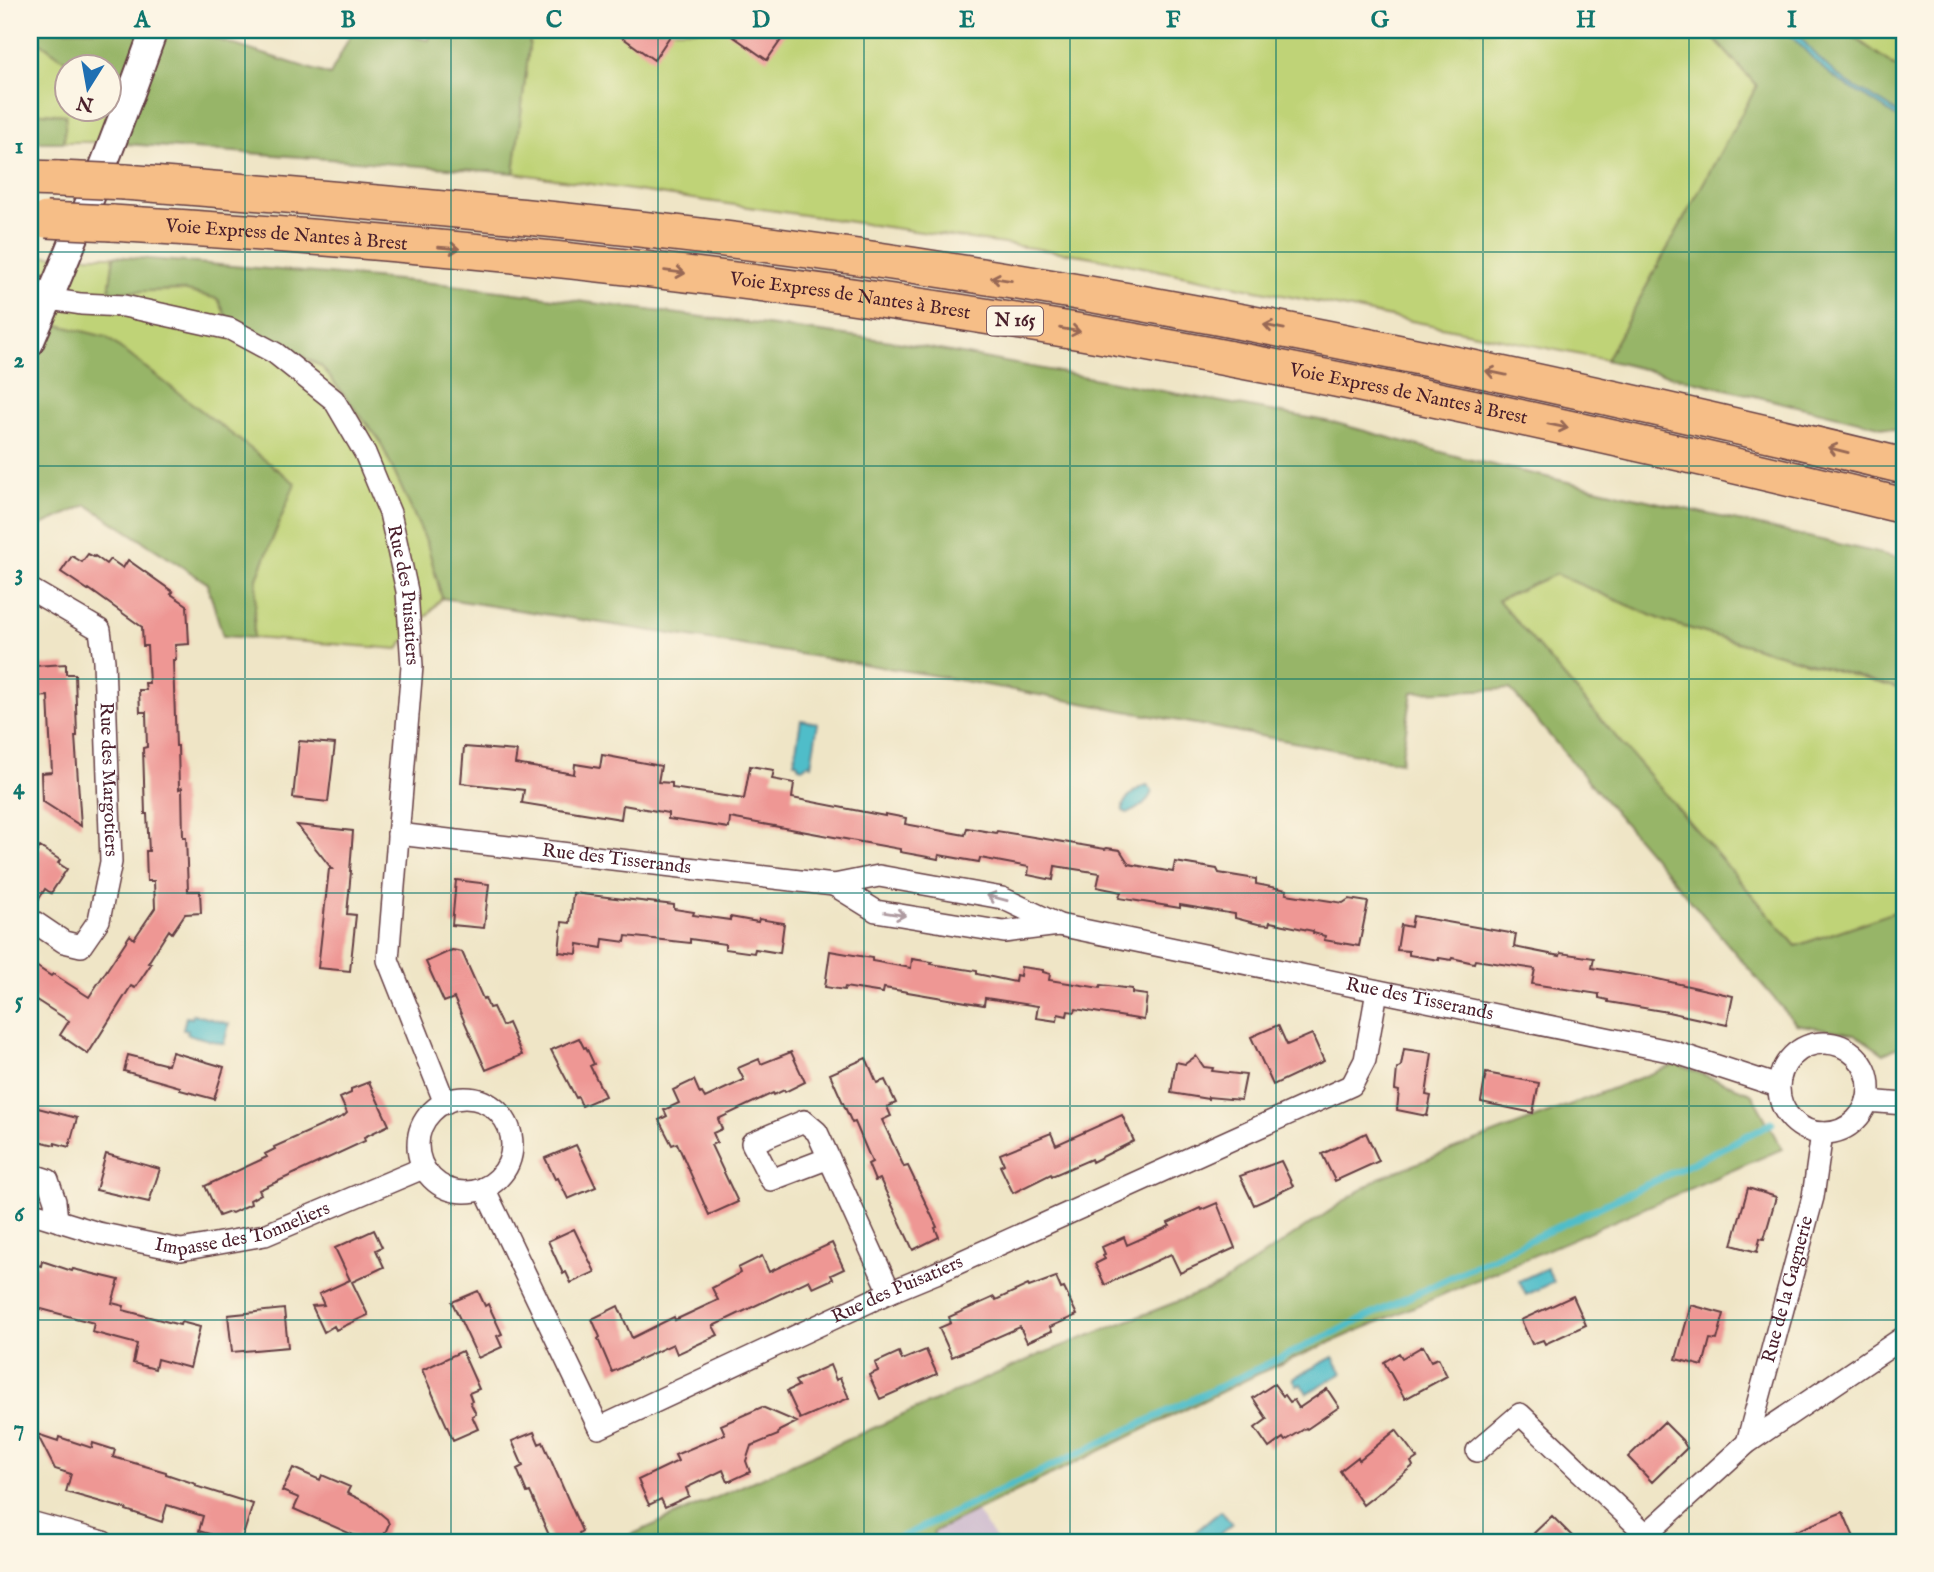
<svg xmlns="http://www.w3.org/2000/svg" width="1934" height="1572" viewBox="0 0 1934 1572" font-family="'IM FELL English',serif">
  <rect width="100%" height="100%" fill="#fcf5e5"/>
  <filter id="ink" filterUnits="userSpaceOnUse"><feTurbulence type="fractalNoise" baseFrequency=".0143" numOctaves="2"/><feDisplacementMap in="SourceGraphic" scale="14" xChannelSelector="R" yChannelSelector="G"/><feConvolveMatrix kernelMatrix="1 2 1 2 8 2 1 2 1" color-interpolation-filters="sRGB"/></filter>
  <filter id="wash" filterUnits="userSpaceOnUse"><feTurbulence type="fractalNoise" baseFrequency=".00686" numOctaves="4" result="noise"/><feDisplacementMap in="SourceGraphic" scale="28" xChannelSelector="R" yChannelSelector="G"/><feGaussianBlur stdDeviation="1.57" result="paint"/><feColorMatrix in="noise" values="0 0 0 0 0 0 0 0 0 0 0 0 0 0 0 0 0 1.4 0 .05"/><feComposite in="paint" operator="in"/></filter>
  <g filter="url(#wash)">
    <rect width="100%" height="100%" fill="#efe5c6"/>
    <path fill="#cfbdcf" d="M966,1495L997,1542H863Z"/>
    <path fill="#bfd377" stroke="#847951" stroke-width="2" d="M531,30H1706L1757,86L1606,360L1087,256L514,173Z
      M1844,30H1904V73Z
      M30,35L73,66H66V108H108L109,91L113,95L100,142H64L65,115L30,112Z
      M30,256H114L109,292L183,290L218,299L228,318L321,366L379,439L427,543L442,598L398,649L253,638L257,578L295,483L30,318Z
      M1556,574L1667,622L1904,690V895L1895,912L1796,946L1497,599Z"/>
    <path fill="#97b568" stroke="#706a4a" stroke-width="2" d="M30,30H187L330,75L353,30H380L429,40L431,30H531L514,173L100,142L113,95L109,91L108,66H73L30,35Z
      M1706,30H1844L1904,73V432L1606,360L1757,86Z
      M30,112L66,115L64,142H30Z
      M114,256L444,284L891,341L1336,423L1463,458L1904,559V690L1667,622L1556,574L1498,600L1796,946L1895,912L1904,895V1044L1884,1054L1855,1034L1796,1024L1510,689L1412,692L1401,762L926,674L442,598L427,543L379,439L321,366L227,318L218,299L183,290L109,292Z
      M30,318L106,337L295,483L257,578L253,638L223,636L207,583L87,505L30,530Z
      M1676,1064L1751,1093L1782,1149L1264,1371L933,1532L937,1542H615L1039,1355L1218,1286L1379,1178Z"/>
    <path fill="#50bdc9" stroke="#4d6e7a" stroke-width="2" d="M1782,30H1792L1797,33C1812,52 1828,70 1848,83C1867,95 1887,103 1904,118V123C1880,102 1850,91 1826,71C1810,58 1800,41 1782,30Z
      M801,720L818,723L811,765L808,764L802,768L799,767L797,762H794Z
      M1147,785L1152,790C1151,800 1136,811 1127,813L1123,811C1121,800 1137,788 1147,785Z
      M193,1014L229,1024L224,1044L187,1034L188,1030L183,1029L186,1017L192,1018Z
      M1547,1268L1554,1282L1526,1295L1519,1281Z
      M1333,1357L1342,1373L1307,1393L1301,1384L1297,1386L1293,1378Z
      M1221,1511L1232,1524L1210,1542H1204L1195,1532Z"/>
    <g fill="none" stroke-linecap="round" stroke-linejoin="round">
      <path stroke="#50bdc9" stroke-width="7" d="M891,1542L1684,1167L1772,1123"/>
    </g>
    <g id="blocks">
      <path fill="#ee9794" d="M612,30H674L654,60Z
        M724,30H788L767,60Z
        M88,554L94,557L95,556L106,564L110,559L123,568L128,560L173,592L171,594L187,605L189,644L175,645L176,660H173L176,746H178L179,789L182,788L183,837H186L188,891H200L201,913L185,914L172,933L169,930L148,963L151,964L135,988L131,986L88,1054L60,1035L69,1021L30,996V962L51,976L53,974L89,997L130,935L134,939L155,908L154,881H147L146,851H149L147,814H145L143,748L147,747L146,712H140L139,690H146L145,683H149L147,646H143L142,627L89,589L88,590L61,572L72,556L82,562Z
        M66,664V674H75L77,736H75L81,826L42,801L41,773L52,772L50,737L48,696L35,697L34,666Z
        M299,741L335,744L328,802L293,798Z
        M464,747L517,751L515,764L574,774L575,764L600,768L602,755L661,766L658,782L672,783V788L744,799L750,766L774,770L772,779L794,783L792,798L885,816V814L906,818L905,824L965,835L967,828L996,833L997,831L1105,849L1107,848L1120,850L1129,864L1173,872L1175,862L1217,869L1219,873L1256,879V884L1287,890L1286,894L1343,903L1349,899L1368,902L1359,946L1324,940L1325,936L1313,933V931L1270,922L1269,925L1258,924L1235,918V914L1180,905V908L1119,898L1121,892L1097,887L1100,873L1055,866L1053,880L1028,875L1029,867L980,858L979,862L939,855L938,859L928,857L900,852V849L730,818L729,828L668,819V813L623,805L621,819L522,803L524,790L461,783Z
        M297,825L353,831L350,871H351L347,914L356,915L350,971L318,968L329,869H332Z
        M40,847L60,860L58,863L67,869L51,893L45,889L34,907L30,906V862Z
        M456,880L489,884L484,928L452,925Z
        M573,893L674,905V909L694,912L693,915L730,920V917L758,922L759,919L784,923L780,953L755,949L754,953L725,949V944L690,939V943L626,936L625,942L603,939L602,948L578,944L577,954L559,952L562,922L570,923Z
        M1413,916L1516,934L1514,947L1560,956L1561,953L1594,958L1592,968L1653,978L1733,996L1727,1025L1668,1012L1608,1002V1000L1599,998V994L1532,984L1535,969L1475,960L1474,963L1452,958L1451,960L1439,958V960L1409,955V951L1397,950L1401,925L1411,927Z
        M452,950L462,952L483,999L485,998L489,1008L493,1007L502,1026L508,1023L522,1055L486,1070L454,998L444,1002L426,962Z
        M830,951L872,958V961L911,968L912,959L932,962L931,964L977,971V974L1015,982L1016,975L1020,976L1021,967L1043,970V972L1050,974L1049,980L1100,988L1101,985L1132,989V993L1147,995L1144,1020L1076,1009L1075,1012L1068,1011L1067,1016L1058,1014L1057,1021L1036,1018L1038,1006L985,998L984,1005L884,988L883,993L845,987L844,990L825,987Z
        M1278,1025L1287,1045L1312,1034L1324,1061L1273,1085L1251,1037Z
        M579,1038L584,1048L586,1047L594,1064L590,1066L605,1096L582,1106L578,1097L576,1098L551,1050Z
        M1404,1049L1432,1053L1426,1095L1431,1096L1427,1116L1397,1110L1399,1091L1395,1090L1397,1069L1401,1066Z
        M172,1052L224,1067L214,1099L180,1090V1087L124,1071L128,1055L168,1065Z
        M791,1052L805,1082L785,1092L784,1090L774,1095L773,1093L718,1119L722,1129L713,1133L717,1142L711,1145L738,1202L709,1215L677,1143L672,1145L659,1120L667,1116L664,1110L679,1103L673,1090L694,1080L700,1094L702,1093L705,1098L744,1080L738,1068L759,1059L761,1064Z
        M1196,1056L1204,1067L1213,1068L1212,1071L1246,1075L1241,1100L1208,1097V1099L1171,1093L1176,1062L1185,1064Z
        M866,1058L877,1083L885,1080L896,1103L887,1107L891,1116L882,1120L904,1167L908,1166L937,1227L935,1228L939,1237L913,1250L880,1179L875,1181L868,1164L872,1162L855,1122L852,1123L830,1074Z
        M1486,1073L1539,1083L1533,1113L1481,1102Z
        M369,1082L389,1125L364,1137L365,1141L259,1190L261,1194L250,1200L251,1204L232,1213L230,1212L219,1216L205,1186L267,1157L265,1154L275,1149L274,1147L344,1116L347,1113L340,1098L351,1093V1089Z
        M30,1106L77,1118L69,1147L55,1143V1145L30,1139Z
        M1122,1115L1134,1141L1092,1162L1091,1159L1052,1176L1051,1174L1013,1193L1000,1166L1004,1164L1000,1154L1051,1133L1056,1145Z
        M1366,1133L1379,1161L1335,1181L1322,1154Z
        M576,1145L596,1187L568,1199L558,1178L555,1179L545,1158Z
        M106,1154L160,1169L149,1202L96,1190Z
        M1281,1161L1293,1186L1276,1194V1195L1254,1205L1240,1176Z
        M1748,1188L1776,1197L1764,1239L1760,1238L1757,1252L1732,1245Z
        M1217,1203L1235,1248L1180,1273L1171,1254L1105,1285L1095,1264L1105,1259L1103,1255L1105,1254L1102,1247L1124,1237L1127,1245L1170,1226L1168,1223L1200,1208L1201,1210Z
        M574,1229L595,1272L571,1283L566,1272L563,1274L548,1241Z
        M374,1230L382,1247L376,1250L384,1267L352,1282L368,1315L336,1330L334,1326L324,1332L312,1306L324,1305L319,1294L350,1280L335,1248Z
        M832,1243L844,1269L831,1275L833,1279L813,1288L809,1280L713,1326L718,1335L677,1354L673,1344L612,1372L598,1339L600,1337L592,1319L618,1306L632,1338L674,1317L675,1320L718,1300L712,1288L740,1273L738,1268L762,1256L769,1272Z
        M42,1261L72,1271L73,1269L119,1280L112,1303L124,1306L123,1310L180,1325L181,1322L200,1327L190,1368L157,1359L155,1369L133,1363L137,1344L92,1332L94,1323L30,1306V1263L41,1266Z
        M1056,1277L1061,1289L1064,1288L1077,1315L1050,1327L1052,1331L1027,1342L1020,1327L952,1357L939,1328L951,1323L949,1317L994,1297L996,1300L1028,1285L1029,1287Z
        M478,1291L485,1306L488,1304L502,1334L497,1336L502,1347L478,1358L452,1302Z
        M1573,1296L1586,1325L1545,1344L1543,1340L1532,1344L1521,1320Z
        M1691,1305L1724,1314L1717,1340L1710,1339L1703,1366L1676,1359Z
        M284,1309L288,1347L232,1352L228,1315Z
        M1423,1346L1431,1361L1438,1358L1447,1376L1405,1399L1384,1362L1399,1353L1402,1358Z
        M926,1350L937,1374L880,1399L869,1375L878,1371L875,1363L899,1352L902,1360Z
        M462,1351L479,1389L469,1393L472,1401L470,1402L476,1414L472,1416L478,1429L453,1440L422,1370Z
        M830,1365L836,1380L840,1378L849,1398L800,1419L787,1391L798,1386L795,1381Z
        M1274,1384L1283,1396L1285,1395L1290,1402L1294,1400L1299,1408L1327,1389L1339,1407L1307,1429L1306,1428L1285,1441L1283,1438L1269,1448L1255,1428L1267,1419L1253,1398Z
        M762,1407L797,1422L779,1431L778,1435L751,1446L746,1461L750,1472L728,1482L723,1470L686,1488L689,1496L665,1507L661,1499L649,1505L638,1480L678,1461L675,1455L725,1434L721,1425Z
        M1664,1422L1682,1440L1687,1448L1652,1482L1628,1457Z
        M1396,1430L1417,1458L1411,1462L1413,1466L1363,1505L1340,1471L1358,1457L1359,1460Z
        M534,1432L539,1444L543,1442L582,1531L579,1533L583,1542H552L530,1492L527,1493L517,1469L523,1466L512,1441Z
        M37,1434L58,1441L59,1437L92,1448L93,1443L115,1450L113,1457L166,1472V1474L196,1484L195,1486L253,1504L241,1542H236L199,1531L203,1516L167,1505L162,1522L126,1510V1509L66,1492L71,1474L55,1469Z
        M293,1468L320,1480L322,1475L350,1487L347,1493L368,1503L387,1519L389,1524L381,1542H376L361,1536L360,1538L294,1509L299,1498L282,1491Z
        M1843,1512L1856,1542H1771V1541Z
        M1552,1516L1578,1542H1543L1534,1533Z"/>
    </g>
  </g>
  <g filter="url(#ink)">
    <use href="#blocks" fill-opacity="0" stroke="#633d42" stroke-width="2"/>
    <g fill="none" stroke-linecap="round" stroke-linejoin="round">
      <g stroke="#633d42" stroke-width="24">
        <g id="minor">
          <path id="s1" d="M49,299L81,304L124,306L230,329L275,353L334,400L365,453L390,513L407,591L412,666L388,960L445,1103"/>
          <path id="s2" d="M30,589L100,630L104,661L111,862L99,920L81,946L64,942L30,919"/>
          <path id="s3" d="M398,834L834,885L879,876L1002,898L1059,925L1674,1052L1778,1086"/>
          <path d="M834,885L876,911L1004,932L1059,925"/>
          <circle cx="1824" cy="1088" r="45"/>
          <circle cx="465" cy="1145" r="47"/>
          <path d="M1867,1101L1904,1104"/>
          <path d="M829,1158L771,1180L752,1143L804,1121L817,1132L890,1292"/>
          <path d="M30,1174L48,1180L55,1201L57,1220"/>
          <path id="s4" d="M484,1188L599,1428L890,1292L936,1273L1352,1085L1365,1060L1377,991"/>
          <path id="s5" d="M30,1212L98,1233L181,1250L265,1235L423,1168"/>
          <path id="s6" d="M1747,1443L1813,1197L1822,1133"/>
          <path d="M1477,1451L1520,1414L1646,1534"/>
          <path d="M30,1522L103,1542"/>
          <path d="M1638,1542L1747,1443L1904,1337"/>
        </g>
      </g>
      <g stroke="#633d42" stroke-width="30">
        <path id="tertiary" d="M30,343C75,241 116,136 154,30"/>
      </g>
      <g stroke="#633d42" stroke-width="38">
        <g id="trunk">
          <path d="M30,178L59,179"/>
          <path d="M125,182C391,203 655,225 918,266C1250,317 1578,387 1904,466"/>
          <path id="s7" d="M112,223C374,239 634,263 893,302C1234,352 1570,425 1904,506"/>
        </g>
      </g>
      <use href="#minor" stroke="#fff" stroke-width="21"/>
      <use href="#tertiary" stroke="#fff" stroke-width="26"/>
      <use href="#trunk" stroke="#f6be87" stroke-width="35"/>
      <g stroke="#633d42" stroke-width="38" stroke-linecap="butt">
        <path id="trunk-bridge" d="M59,179L125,182
          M46,220L112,223"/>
      </g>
      <use href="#trunk-bridge" stroke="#f6be87" stroke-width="35"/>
    </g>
    <defs><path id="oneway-shaft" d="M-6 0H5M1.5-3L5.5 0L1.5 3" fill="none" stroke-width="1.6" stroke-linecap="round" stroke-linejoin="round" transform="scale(1.75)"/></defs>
    <g stroke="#976754">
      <use href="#oneway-shaft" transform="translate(449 248) rotate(5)"/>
      <use href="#oneway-shaft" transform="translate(675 272) rotate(7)"/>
      <use href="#oneway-shaft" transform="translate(1001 279) rotate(-171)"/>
      <use href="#oneway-shaft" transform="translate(1274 327) rotate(-169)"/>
      <use href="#oneway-shaft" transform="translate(1070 330) rotate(10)"/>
      <use href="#oneway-shaft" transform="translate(1496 373) rotate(-168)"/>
      <use href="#oneway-shaft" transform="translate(1558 426) rotate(12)"/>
      <use href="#oneway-shaft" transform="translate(1838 450) rotate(-166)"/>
    </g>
    <g stroke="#ae9aa0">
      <use href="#oneway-shaft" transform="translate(997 898) rotate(-165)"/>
      <use href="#oneway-shaft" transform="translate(895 914) rotate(9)"/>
    </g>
  </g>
  <path fill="none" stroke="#0f766e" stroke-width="2" stroke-opacity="0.55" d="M245,30V1542M451,30V1542M658,30V1542M864,30V1542M1070,30V1542M1276,30V1542M1483,30V1542M1689,30V1542M30,252H1904M30,466H1904M30,679H1904M30,893H1904M30,1106H1904M30,1320H1904"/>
  <g text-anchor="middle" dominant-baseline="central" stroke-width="7" stroke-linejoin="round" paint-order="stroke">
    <rect fill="#fcf5e5" stroke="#7f5f63" stroke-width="2" x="987" y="306.5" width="56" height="29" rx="5"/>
    <g font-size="18" font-weight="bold" fill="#4a1f2b">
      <text x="1015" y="321">N 165</text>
    </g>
    <g font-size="19" fill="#4a1f2b" stroke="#fcf5e5">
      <text stroke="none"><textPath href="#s7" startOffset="175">Voie Express de Nantes à Brest</textPath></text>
      <text stroke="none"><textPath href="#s7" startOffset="742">Voie Express de Nantes à Brest</textPath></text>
      <text stroke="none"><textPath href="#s7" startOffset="1309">Voie Express de Nantes à Brest</textPath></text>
      <text stroke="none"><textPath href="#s1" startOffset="520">Rue des Puisatiers</textPath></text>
      <text stroke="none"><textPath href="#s2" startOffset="231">Rue des Margotiers</textPath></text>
      <text stroke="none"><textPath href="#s3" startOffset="220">Rue des Tisserands</textPath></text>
      <text stroke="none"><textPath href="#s3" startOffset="1041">Rue des Tisserands</textPath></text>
      <text stroke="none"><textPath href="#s5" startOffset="220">Impasse des Tonneliers</textPath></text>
      <text stroke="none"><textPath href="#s6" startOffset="159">Rue de la Gagnerie</textPath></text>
      <text stroke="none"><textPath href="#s4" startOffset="595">Rue des Puisatiers</textPath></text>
    </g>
  </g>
  <rect width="1934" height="1572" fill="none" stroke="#fcf5e5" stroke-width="77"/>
  <g transform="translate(88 88) rotate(191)"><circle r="33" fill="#fcf5e5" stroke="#b59f9b" stroke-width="2"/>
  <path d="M0-5L12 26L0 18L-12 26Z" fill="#1f6fb2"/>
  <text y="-10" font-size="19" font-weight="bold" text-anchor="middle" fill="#4a1f2b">N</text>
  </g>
  <rect x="38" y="38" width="1858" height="1496" fill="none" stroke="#0f766e" stroke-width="2.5"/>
  <g font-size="23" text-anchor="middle" font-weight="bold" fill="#0f766e">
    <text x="142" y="27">A</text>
    <text x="348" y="27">B</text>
    <text x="554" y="27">C</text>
    <text x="761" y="27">D</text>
    <text x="967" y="27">E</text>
    <text x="1173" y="27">F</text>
    <text x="1380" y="27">G</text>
    <text x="1586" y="27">H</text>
    <text x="1792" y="27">I</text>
    <text x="19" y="153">1</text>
    <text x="19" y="367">2</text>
    <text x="19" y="580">3</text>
    <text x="19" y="794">4</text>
    <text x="19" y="1008">5</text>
    <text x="19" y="1221">6</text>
    <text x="19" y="1435">7</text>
  </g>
</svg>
